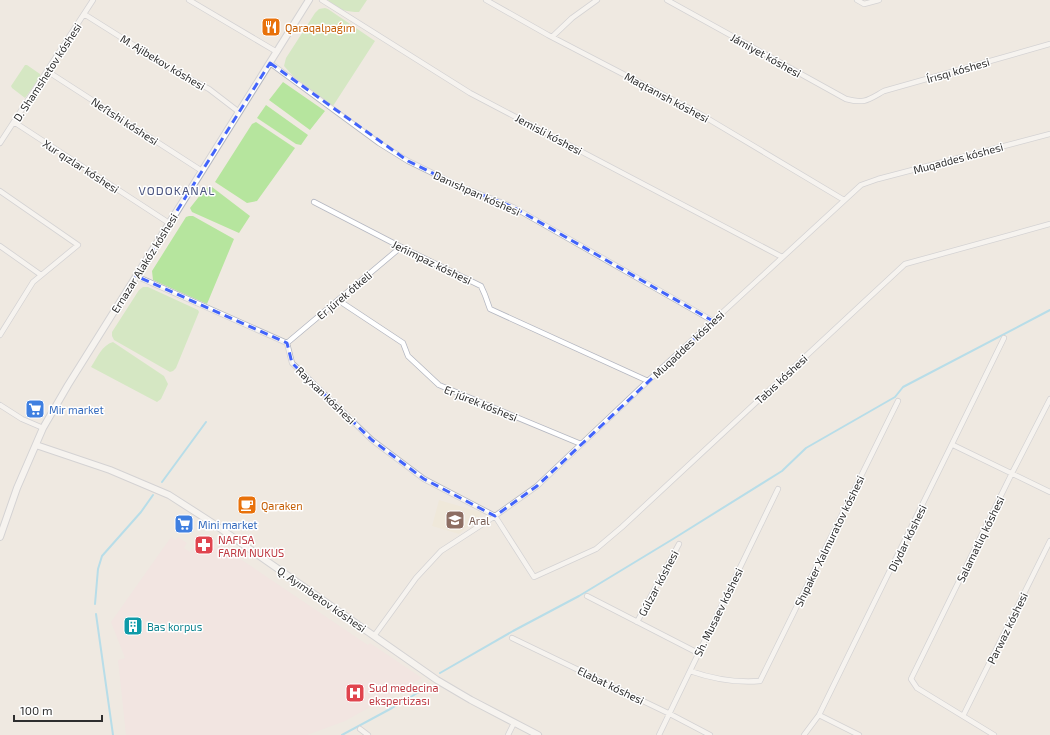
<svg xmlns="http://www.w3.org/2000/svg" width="1050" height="735" viewBox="0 0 1050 735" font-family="'Exo 2',sans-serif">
  <rect width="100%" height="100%" fill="#efe9e1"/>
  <path fill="#f0e6d1" d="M439,500L480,512L482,514L459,534L432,526Z"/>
  <path fill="#f5dfe0" d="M171,537L176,540L178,537L187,543L184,548L190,552L193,547L202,554L221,546L356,637L368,645L370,643L422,678L345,721L307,735H126L118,660L125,658L111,622Z"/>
  <path fill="#b6e59e" d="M328,0H367L359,12C348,12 335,10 328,0Z
    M325,8L328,9L375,41L333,106L293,76L284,66L286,58L315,13L319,9Z
    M25,65H27L40,74V77L25,98L12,88L11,86Z
    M283,82L325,111L310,130L269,100Z
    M266,105L308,135L301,145L296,144L257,118Z
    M256,122L295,148L257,201L247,203L215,182L252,124Z
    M209,187H212L250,216L239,233L192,212L190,208L205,189Z
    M189,216H193L234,239L207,304L153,280L152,271L186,217Z
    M143,287H148L198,310L199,312L176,368L173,371L170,372L114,340L112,336V332L139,290Z
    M113,342L164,376L168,384L161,399L157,402L91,367C97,358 102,345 113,342Z"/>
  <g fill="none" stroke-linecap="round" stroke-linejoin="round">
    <path stroke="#75cff0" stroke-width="2" d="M162,482L206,422
      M95,604L98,569L102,556L141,512L153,495
      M96,614L113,735
      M440,673L513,631L579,596L673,539L782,471L806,448L895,397L903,387L1050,310
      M342,735L392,708L424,689"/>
    <g stroke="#b4b7c1" stroke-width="6">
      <path id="street" d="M189,0L277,52
        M322,0L470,93L782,257
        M486,0L548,35L700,114L844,200
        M667,0L846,99C865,104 868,100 884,91L1050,44
        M857,0L864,4L879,0
        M84,14L173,70L209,89L239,112
        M552,37L572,18L597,0
        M270,63L379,143L408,161L459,186L513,207L713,321
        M47,71L202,171
        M14,122L169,223
        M0,143L93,0
        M0,191L78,245L33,282L0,335
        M314,202L401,247L481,286L485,295L490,309L648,381
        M0,246L41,275
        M136,276L287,343L292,363L372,440L424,479L495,516L534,577L596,549L622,527L905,264L1050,224
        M338,300L403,343L408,356L439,385L581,444
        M287,343L401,247
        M0,405L22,419L43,428
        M953,445L1050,492
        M587,596L698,653
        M637,622L679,544
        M374,636L416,578L441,551L495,516L537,486L648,381L861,185L878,179L1050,134
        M512,638L670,714L710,735
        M690,671C713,679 736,683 760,681L898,401
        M819,715L859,735
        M963,716L1050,541
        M360,729L368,735
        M508,735L514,723
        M659,735L778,489
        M804,735L819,715L1004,338
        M994,735L917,688L911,679L1012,473L1050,399"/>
    </g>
    <g stroke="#b4b7c1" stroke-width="8">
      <path id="secondary" d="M36,445L110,470L169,495L211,522L437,680L471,700L538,735
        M0,537L17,488L43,428L68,385L309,0"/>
    </g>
    <use href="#street" stroke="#fff" stroke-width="4.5"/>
    <use href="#secondary" stroke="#fff" stroke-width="6"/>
  </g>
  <path d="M0 0H1050V735H0ZM270,63L408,161L459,186L513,207L713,321L537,486L495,516L424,479L372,440L292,363L287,343L136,276Z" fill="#efe9e1" fill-opacity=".55" fill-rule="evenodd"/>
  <path fill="none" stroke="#4264fb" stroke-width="3" stroke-dasharray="8 5" stroke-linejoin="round" d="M270,63L408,161L459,186L513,207L713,321L537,486L495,516L424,479L372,440L292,363L287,343L136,276Z"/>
  <defs>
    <g id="restaurant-square" transform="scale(1)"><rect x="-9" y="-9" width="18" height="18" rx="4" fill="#e8710a" stroke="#fff"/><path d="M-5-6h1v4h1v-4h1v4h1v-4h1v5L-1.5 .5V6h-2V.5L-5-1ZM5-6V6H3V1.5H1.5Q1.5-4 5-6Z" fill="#fff"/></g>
    <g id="supermarket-square" transform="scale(1)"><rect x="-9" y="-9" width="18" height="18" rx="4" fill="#3f7fe0" stroke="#fff"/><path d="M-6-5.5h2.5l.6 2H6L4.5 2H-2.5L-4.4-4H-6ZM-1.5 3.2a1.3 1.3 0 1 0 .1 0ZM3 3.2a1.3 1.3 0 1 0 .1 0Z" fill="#fff"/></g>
    <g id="cafe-square" transform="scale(1)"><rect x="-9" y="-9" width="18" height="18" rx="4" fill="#e8710a" stroke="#fff"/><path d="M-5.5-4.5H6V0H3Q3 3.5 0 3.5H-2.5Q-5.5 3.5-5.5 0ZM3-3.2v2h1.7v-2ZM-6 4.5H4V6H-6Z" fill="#fff"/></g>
    <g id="school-square" transform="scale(1)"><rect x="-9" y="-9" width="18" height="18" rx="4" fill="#8d6e63" stroke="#fff"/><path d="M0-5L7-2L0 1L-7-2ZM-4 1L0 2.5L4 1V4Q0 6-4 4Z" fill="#fff"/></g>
    <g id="pharmacy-square" transform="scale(1)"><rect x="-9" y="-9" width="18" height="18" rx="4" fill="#e0444e" stroke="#fff"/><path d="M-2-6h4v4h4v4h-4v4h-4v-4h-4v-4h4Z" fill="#fff"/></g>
    <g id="building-square" transform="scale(1)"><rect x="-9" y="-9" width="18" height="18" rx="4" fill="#0f9aa8" stroke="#fff"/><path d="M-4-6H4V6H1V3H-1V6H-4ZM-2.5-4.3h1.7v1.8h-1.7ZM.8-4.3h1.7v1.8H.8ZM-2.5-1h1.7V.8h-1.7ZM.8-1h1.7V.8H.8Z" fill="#fff"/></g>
    <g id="hospital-square" transform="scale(1)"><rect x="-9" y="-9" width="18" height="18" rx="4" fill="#e0444e" stroke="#fff"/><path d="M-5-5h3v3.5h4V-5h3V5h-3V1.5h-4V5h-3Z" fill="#fff"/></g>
  </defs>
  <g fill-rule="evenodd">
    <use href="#restaurant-square" x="271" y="27"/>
    <use href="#supermarket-square" x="35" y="409"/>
    <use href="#cafe-square" x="247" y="505"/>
    <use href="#school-square" x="455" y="520"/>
    <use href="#supermarket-square" x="184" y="524"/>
    <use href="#pharmacy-square" x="204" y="545"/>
    <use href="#building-square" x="133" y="626"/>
    <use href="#hospital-square" x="355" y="693"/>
  </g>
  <g text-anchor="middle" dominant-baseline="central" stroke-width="3" stroke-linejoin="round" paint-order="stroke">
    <g font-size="11" fill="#c56008" stroke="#fff" text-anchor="start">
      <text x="285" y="27">Qaraqalpaǵım</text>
      <text x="261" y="505">Qaraken</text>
    </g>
    <g font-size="11" fill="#2e2e2e" stroke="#fff">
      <text transform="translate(766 55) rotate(29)">Jámiyet kóshesi</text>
      <text transform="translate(163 62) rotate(31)">M. Ajibekov kóshesi</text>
      <text transform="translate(958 70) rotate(-16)">Írısqı kóshesi</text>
      <text transform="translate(47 72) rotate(-57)">D. Shamshetov kóshesi</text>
      <text transform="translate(667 97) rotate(28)">Maqtanısh kóshesi</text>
      <text transform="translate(125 121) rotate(33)">Neftshi kóshesi</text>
      <text transform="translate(549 134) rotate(28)">Jemisli kóshesi</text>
      <text transform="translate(958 158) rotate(-15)">Muqaddes kóshesi</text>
      <text transform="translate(81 166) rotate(33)">Xur qızlar kóshesi</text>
      <text transform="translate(477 193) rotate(24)">Danıshpan kóshesi</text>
      <text transform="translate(432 262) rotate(26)">Jeńimpaz kóshesi</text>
      <text transform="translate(144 263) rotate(-58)">Ernazar Alakóz kóshesi</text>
      <text transform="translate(344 295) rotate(-40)">Er júrek ótkeli</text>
      <text transform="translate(688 344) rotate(-43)">Muqaddes kóshesi</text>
      <text transform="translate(781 379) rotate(-43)">Tabıs kóshesi</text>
      <text transform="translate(326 395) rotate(44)">Rayxan kóshesi</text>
      <text transform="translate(481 403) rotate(22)">Er júrek kóshesi</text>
      <text transform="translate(907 538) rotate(-64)">Diydar kóshesi</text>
      <text transform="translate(980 539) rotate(-64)">Salamatlıq kóshesi</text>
      <text transform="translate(829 541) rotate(-64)">Shıpaker Xalmuratov kóshesi</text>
      <text transform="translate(658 583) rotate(-62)">Gúlzar kóshesi</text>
      <text transform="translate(322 599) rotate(35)">Q. Ayımbetov kóshesi</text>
      <text transform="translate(718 612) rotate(-64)">Sh. Musaev kóshesi</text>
      <text transform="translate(1007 628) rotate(-64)">Parwaz kóshesi</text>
      <text transform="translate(611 685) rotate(26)">Elabat kóshesi</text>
    </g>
    <g font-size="11" fill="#366cbe" stroke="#fff" text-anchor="start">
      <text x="49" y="409">Mir market</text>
      <text x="198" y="524">Mini market</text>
    </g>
    <g font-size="11" fill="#785e54" stroke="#fff" text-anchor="start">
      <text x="469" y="520">Aral</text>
    </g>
    <g font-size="11" fill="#be3a42" stroke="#fff" text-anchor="start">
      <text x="218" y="539">NAFISA<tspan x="218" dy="13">FARM NUKUS</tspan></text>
      <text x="369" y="687">Sud medecina<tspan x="369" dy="13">ekspertizası</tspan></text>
    </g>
    <g font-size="11" fill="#0d838f" stroke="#fff" text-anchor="start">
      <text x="147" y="626">Bas korpus</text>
    </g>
    <g font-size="12" letter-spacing="1" fill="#4d5680" stroke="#fff">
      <text x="177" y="190">VODOKANAL</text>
    </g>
  </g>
  <path d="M14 715v6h88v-6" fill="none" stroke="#2e2e2e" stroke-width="2"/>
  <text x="20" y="715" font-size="12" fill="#2e2e2e" stroke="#ffffff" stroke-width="3" paint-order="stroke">100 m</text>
</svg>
